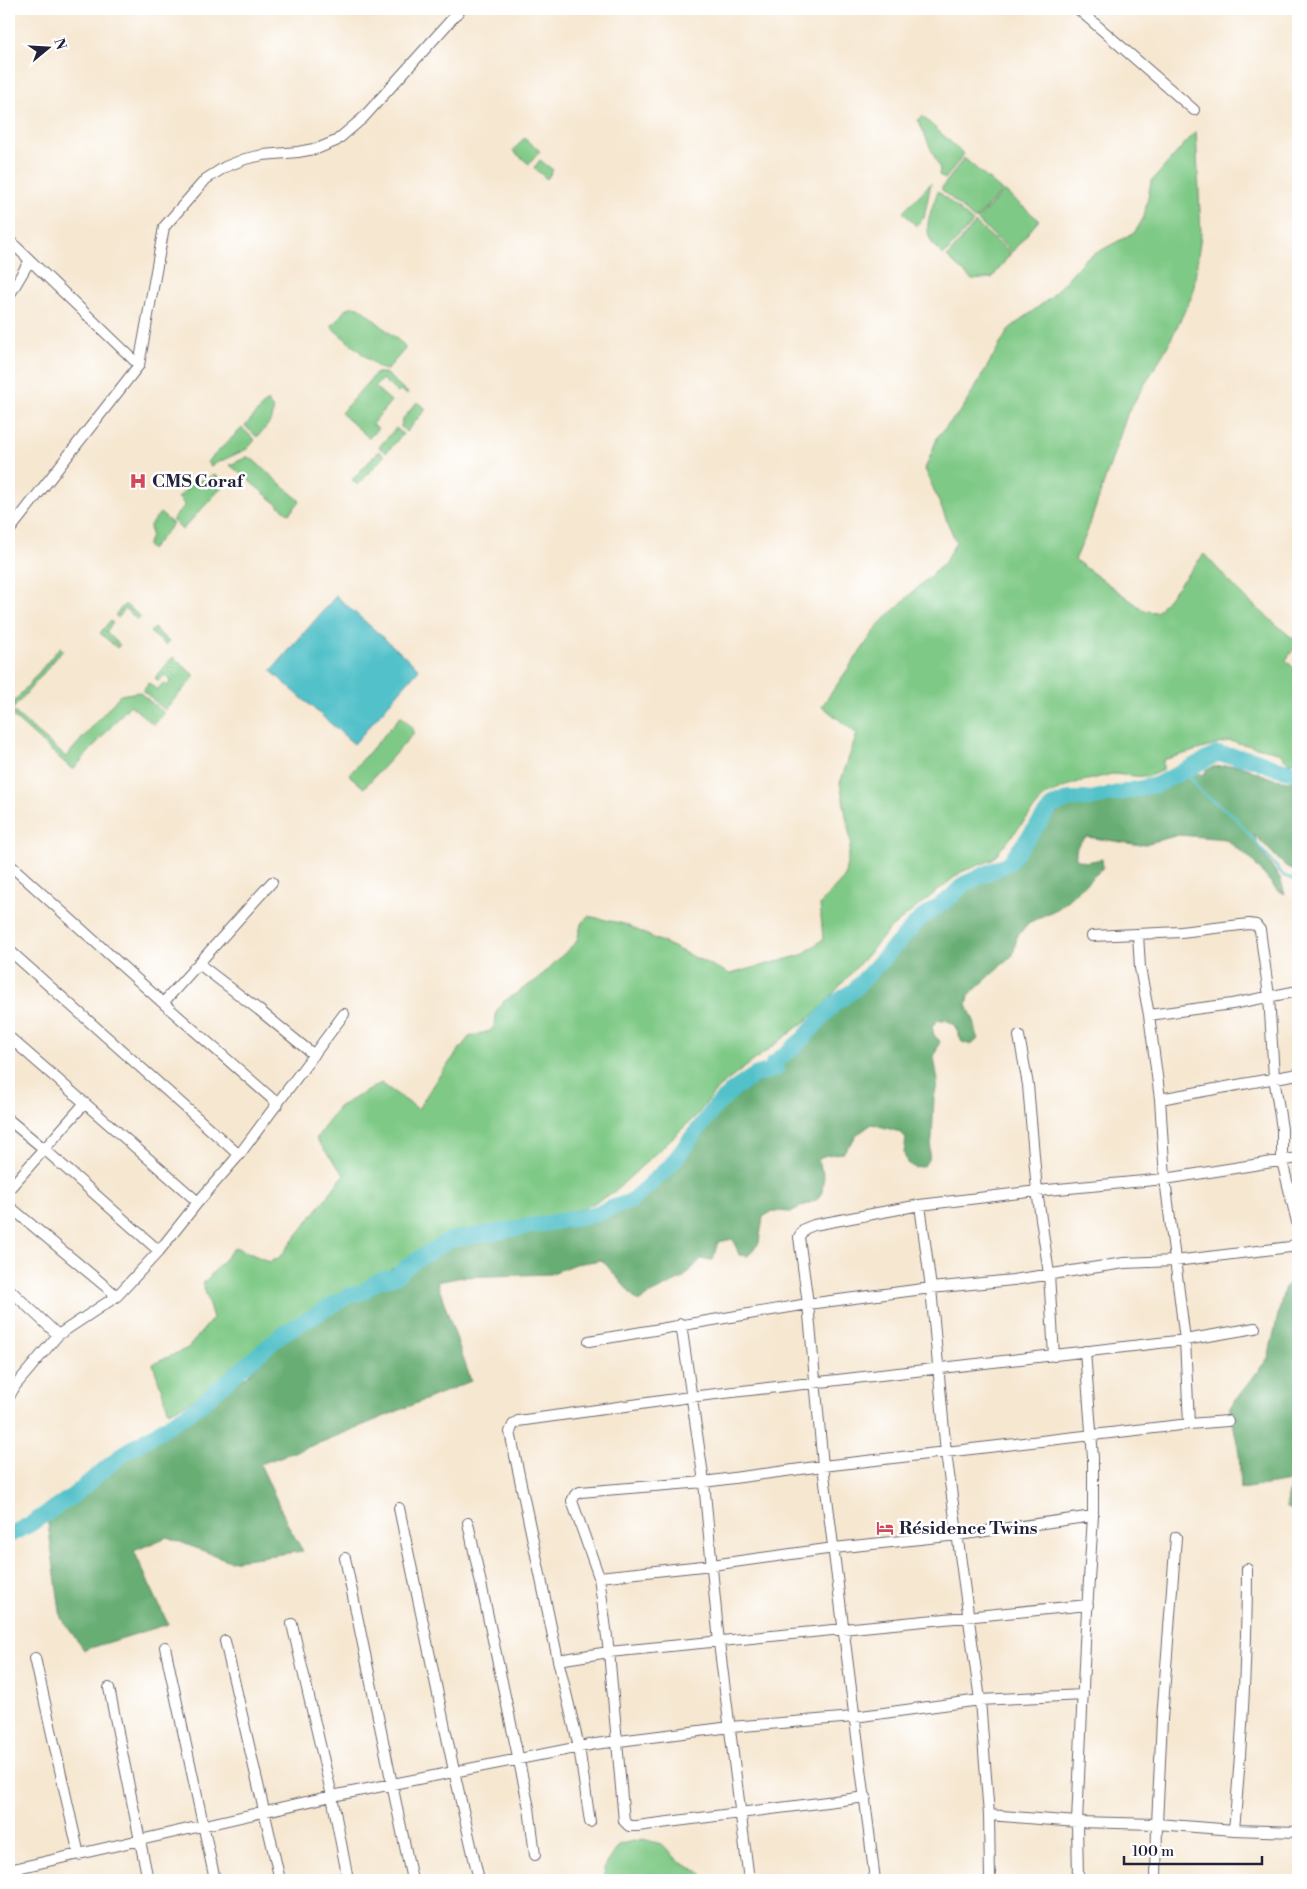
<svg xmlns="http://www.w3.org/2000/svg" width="1307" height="1889" viewBox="0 0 1307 1889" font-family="'Libre Bodoni',serif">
  <rect width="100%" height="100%" fill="#fff"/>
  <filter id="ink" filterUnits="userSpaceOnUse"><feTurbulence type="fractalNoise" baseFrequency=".02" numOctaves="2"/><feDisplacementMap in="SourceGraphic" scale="10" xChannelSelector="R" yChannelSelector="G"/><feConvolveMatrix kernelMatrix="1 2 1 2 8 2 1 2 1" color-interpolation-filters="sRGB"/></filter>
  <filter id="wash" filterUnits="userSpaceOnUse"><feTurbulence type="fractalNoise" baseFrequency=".0096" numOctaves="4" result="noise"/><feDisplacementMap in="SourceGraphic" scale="20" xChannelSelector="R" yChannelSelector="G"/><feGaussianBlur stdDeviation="1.12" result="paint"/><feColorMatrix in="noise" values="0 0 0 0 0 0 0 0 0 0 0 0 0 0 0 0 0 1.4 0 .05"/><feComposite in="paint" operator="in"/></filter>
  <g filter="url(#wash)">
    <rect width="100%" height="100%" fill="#f6e7d0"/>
    <path fill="#7fc986" stroke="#507660" d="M922,116L964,154L945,179L939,175L940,169L918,120Z
      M1196,131L1201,234L1193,294L1166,349L1128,412L1086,535L1075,560L1145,611L1157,612L1204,554L1243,596L1298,643L1286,660L1298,672V761L1289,763L1278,752L1229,741L1163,760V770L1147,777L1112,774L1075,783L1045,796L992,860L961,872L891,928L816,1013L718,1088L697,1115L614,1192L583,1209L457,1235L374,1278L296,1321L203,1395L169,1412L153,1364L188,1348L213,1318L203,1284L235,1247L270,1262L280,1257L344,1175L316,1139L338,1107L381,1083L418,1109L436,1080L469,1037L490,1031L495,1025L496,1012L503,1002L538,979L577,941L581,925L588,916L624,924L730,974L802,955L823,939L820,904L844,878L851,843L840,783L857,734L822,706L881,622L945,562L956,542L925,469L938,436L963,408L1009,329L1050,298L1085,259L1135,232L1144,217L1151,182Z
      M524,138L540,151L529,164L513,151Z
      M964,158L1002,191L975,220L941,189Z
      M540,160L553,170L547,179L534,168Z
      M931,183L924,218L916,226L903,212Z
      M938,191L973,222L944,255C918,236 929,217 938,191Z
      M1004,191L1039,220L1012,252L977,220Z
      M975,223L1011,253L992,278L972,280L947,257Z
      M353,306L359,307L404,345L405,349L387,370L379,368L331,327L346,309Z
      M376,373H385L408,393L406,394L401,390L398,393L382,379L375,387L391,401L372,424L378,428L369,438L341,413Z
      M267,401L273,409C274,421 265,428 257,437L245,426Z
      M417,402L426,409L406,432L401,427L402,420Z
      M242,428L255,440L247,449L210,466L207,462Z
      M396,428L403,434L386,453L379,447Z
      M379,451L384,456L358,485L352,480Z
      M247,457L251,458L300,501L289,514L230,465Z
      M215,475L225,484L182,530L172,520L185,505L178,498L191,484Z
      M160,513L173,524L151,550L147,546L151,536L150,525Z
      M124,605H126L141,617L138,620L125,609L118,618L115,615Z
      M110,621L113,623L106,632L120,645L117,648L100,633Z
      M154,628L169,642L166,645L150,632Z
      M60,647L63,650L12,710L66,757L120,695L139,692L164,713L154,725L130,705L73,770L9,713V708Z
      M173,657L195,676L165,710L143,691L149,683L157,690L163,683L167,686L171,681L165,675L159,681L155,678Z
      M401,716L413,728V734L364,788L349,775Z
      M643,1839L661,1844L681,1863L700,1872L707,1880H605L604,1868L620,1844Z"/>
    <path fill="#67ad73" stroke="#446857" d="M1238,765L1274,779L1298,782V872L1284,865L1254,834L1260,849L1280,878L1285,894L1276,889L1250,858L1225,839L1179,835L1141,845L1087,837C1078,842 1075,848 1076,859L1086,862L1102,859L1103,868L1059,908L1028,923L1017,937L1013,955L969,995L967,1005L974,1021L978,1039L971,1045L962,1042C956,1028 955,1019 937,1020L932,1027L934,1035L940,1041L934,1057L938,1081L934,1098L932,1139L929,1158L924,1166L915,1168L907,1163L904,1153L906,1138L900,1132L872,1124L858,1134L843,1153L826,1155L818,1160L824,1176L822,1192L818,1199L790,1212L773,1211L763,1217L759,1243L748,1256L739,1255L733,1239L718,1242L713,1260L701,1259L683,1278L652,1293L638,1302L602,1260L575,1264L550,1274L463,1277L437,1282L471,1381L322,1442L260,1464L290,1529L303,1551L230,1561L167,1537L134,1551L168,1624L84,1650L61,1618L47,1517L82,1493L86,1485L174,1426L198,1415L221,1392L246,1377L281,1341L305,1324L340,1304L398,1278L423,1260L461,1242L513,1233L565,1228L613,1214L643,1197L678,1165L717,1111L753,1085L777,1074L783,1060L805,1044L841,1004L858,993L883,965L890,960L911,934L965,890L1008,868L1047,820L1061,810L1077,804L1150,791L1195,772L1204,775L1206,770L1213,767Z
      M1298,1273V1511L1286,1508L1291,1481L1241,1489L1239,1453L1230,1407L1268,1358L1284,1289Z"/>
    <path fill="#53c1c9" stroke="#3a7282" d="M336,596L419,669L354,744L271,671Z"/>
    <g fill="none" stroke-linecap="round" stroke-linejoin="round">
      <path stroke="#53c1c9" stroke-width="2.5" d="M1185,770L1200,791L1233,815L1284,876L1298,881"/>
      <path stroke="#53c1c9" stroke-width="16" d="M9,1535L29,1525L71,1497L123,1454L196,1408L282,1334L350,1295L361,1293L378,1281L396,1276L411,1263L450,1240L589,1216L631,1201L670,1166L715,1107L733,1090L755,1075L776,1069L773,1064L802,1040L835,1003L854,990L920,919L951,897L964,884L1009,863L1052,806L1070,799H1090L1156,785L1217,754L1253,759L1276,768L1298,773"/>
    </g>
  </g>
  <g filter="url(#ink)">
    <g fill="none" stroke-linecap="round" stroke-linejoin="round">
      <g stroke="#6c676f" stroke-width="12">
        <path id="minor" d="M1078,9L1194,110
          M9,240L139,365
          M9,296L30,260
          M9,531L139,365L164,227L206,179L225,167L245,159L263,155L298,152L319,148L336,141L363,118L461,9
          M9,864L163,1003L278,1104
          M1138,934L1140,968L1149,1015L1160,1099L1165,1179L1185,1340L1189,1424
          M1092,936L1181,932L1249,924L1256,925L1260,930L1269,996L1274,1077L1282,1129V1161L1298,1226
          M9,950L239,1155
          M199,964L259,1010L314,1055
          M163,1003L272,882
          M1149,1015L1232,1004L1298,991
          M1019,1036L1028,1085L1037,1191L1049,1274L1054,1356
          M9,1037L198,1202
          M1160,1099L1298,1074
          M9,1120L43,1148L159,1251
          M9,1189L84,1104
          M920,1205L931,1288L946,1453L980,1700L989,1815L990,1880
          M9,1206L117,1296
          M9,1289L58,1335L15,1386L9,1397
          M681,1324L704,1482L719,1643L749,1880
          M58,1335L117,1296L159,1251L198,1202L239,1155L344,1014
          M589,1341L808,1304L931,1288L1013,1280L1124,1263L1175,1261L1290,1247L1298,1242
          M399,1508L454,1771L479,1880
          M468,1523L529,1808L535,1855
          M345,1558L412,1880
          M599,1577L712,1565L834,1548L958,1535L1093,1516
          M292,1624L332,1796L348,1880
          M225,1641L280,1880
          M165,1647L215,1880
          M35,1658L79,1855
          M558,1660L609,1652L1088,1605
          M109,1688L148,1880
          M866,1797L637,1826H629L624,1821L609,1652L599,1577L572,1501L575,1495L580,1492L704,1482L823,1466L1189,1424L1228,1421
          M989,1815L1077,1822L1157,1824L1162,1719L1176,1537
          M590,1822L579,1747L558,1660L510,1432L513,1425L518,1421L690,1397L1185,1340L1255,1328
          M1234,1830C1242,1742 1247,1656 1247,1569
          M9,1870L332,1796L595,1744L731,1727L854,1717L980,1700L1083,1695
          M875,1880L823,1466L808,1304L799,1237L804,1229L814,1225L920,1205L1037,1191L1165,1179L1298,1158
          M1078,1880L1077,1822L1085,1643L1093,1516V1458L1085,1351
          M1156,1880L1157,1824L1234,1830L1298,1832"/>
      </g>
      <use href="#minor" stroke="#fff" stroke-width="10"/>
    </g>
  </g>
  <defs>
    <g id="hospital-bare" transform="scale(1.35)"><path d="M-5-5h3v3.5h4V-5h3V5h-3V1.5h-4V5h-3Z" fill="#d1495b" stroke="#fff" stroke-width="2.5" paint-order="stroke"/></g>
    <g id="hotel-bare" transform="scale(1.35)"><path d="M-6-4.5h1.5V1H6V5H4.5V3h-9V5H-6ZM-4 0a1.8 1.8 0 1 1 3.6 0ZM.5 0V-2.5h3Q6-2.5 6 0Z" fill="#d1495b" stroke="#fff" stroke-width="2.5" paint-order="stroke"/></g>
  </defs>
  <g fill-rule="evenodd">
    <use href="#hospital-bare" x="138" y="481"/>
    <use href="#hotel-bare" x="885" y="1528"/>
  </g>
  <g text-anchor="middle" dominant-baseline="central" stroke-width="5" stroke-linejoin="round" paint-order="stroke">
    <g font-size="18" font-weight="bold" fill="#22223b" stroke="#fff" text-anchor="start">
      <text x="152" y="481">CMS Coraf</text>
      <text x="899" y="1528">Résidence Twins</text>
    </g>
  </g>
  <rect width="1307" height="1889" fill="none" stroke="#fff" stroke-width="30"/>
  <g transform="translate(48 48) rotate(72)" stroke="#ffffff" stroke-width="4" paint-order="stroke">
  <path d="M0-4L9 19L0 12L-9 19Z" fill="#22223b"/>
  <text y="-8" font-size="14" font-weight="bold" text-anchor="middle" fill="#22223b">N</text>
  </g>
  <path d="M1124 1856v8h138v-8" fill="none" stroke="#22223b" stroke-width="2.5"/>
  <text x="1132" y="1856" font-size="15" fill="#22223b" stroke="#ffffff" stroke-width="4" paint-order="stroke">100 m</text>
</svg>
